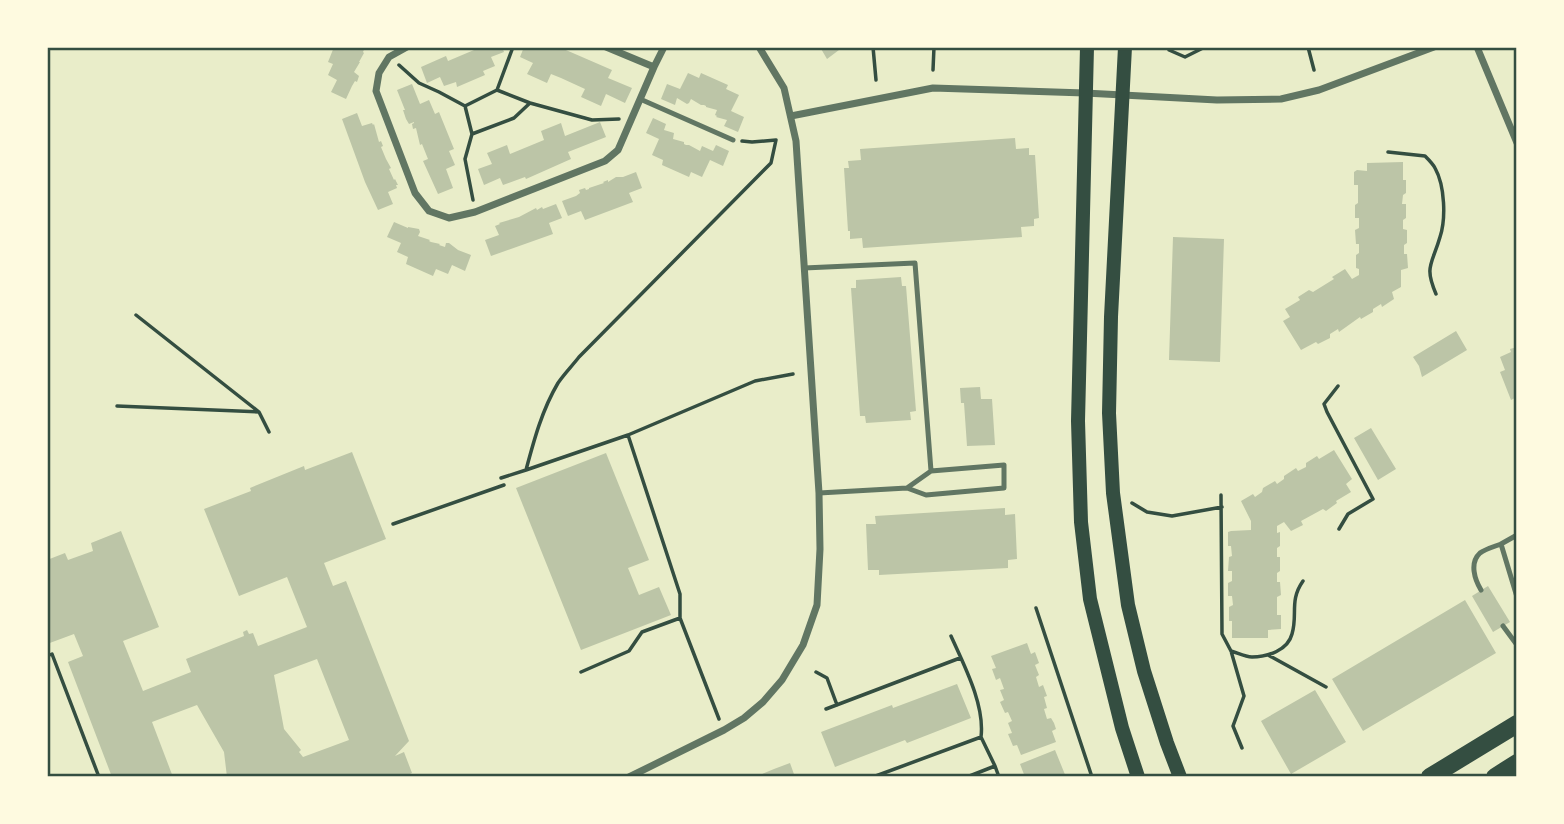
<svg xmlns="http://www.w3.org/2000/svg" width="1564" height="824" viewBox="0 0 1564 824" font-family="Quicksand,sans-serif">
  <rect width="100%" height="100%" fill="#e9edc9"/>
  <path fill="#bcc5a7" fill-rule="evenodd" d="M334,47H365L363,52L364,53L359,62H360L354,72L359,76L357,82L355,81L352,86L346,99L331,92L337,80L328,75L333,64L328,62Z
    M473,47H502L504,52L491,57L495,66L483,71L485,75L457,87L456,82L444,86L440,77L427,83L421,67L446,56L448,61L474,50Z
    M524,47H539L543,49L544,47H559L612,70L608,78L632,88L625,103L606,94L601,106L581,97L585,89L561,78L551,74L547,83L527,74L533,63L520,57Z
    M820,47H843L827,59Z
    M688,73L699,78L701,73L728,85L726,89L739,95L731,111L744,117L738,132L724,126L727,120L716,117L717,116L715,115L717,110L706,107V106L704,105H701L691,99L689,103L687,104L677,98L675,105L661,99L667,84L680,89Z
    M412,84L420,104L429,100L435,114L439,112L454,149L449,151L455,165L446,169L453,188L438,194L423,161L428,159L422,144L420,145L416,128L413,129L412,124L414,123V122L409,124L406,119L403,110H405L397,90Z
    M357,113L362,126L372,123L373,125L374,124L379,142L381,141L383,146L381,147L386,159L391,168L389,169L394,180L395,179L398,185H396L397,188L388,192L393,204L378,210L365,182L342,119Z
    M653,118L666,124L664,130L674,133L673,139L684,142V144L686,145H689L700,151L702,146L713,151L716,145L729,151L723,166L710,160L702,177L691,172L689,177L662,165L663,160L652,155L659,139L646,133Z
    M600,122L606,137L568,152L571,159L526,179L525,177L503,185L500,178L484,185L478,169L492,164L487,153L507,145L510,154L544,140L541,131L561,123L565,136Z
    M1015,138L1016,149L1029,148V155H1035L1039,218L1034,219V226L1021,227L1022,237L863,248L862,238L850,239V231H848L844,168H849L848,161L861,160L860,149Z
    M1403,162V180H1406V193L1403,195L1402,204H1406V218L1403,220V229L1407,230V243L1404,245V254H1407L1408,268L1401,270V287L1392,292L1394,299L1382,307L1381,304L1373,309V312L1361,319L1360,317L1339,332L1338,329L1330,334V338L1318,344L1316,342L1301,350L1283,321L1290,317L1285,309L1300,300L1298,297L1309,290L1313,292L1334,279L1332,277L1345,269L1352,279L1359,275V269L1356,268V255L1359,253V244H1356L1355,230L1359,228V218H1355V205L1358,203V185H1354V172L1357,170L1367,171V163Z
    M636,172L642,188L629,193L633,202L585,220L581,211L568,216L562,201L576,196L580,193L579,190L585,188L586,190L589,189V188L604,183L603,182L608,180V182L616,177H623Z
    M556,204L562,218L549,223L553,234L491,256L485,240L499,235L495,226L500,224L499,223L519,217L536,208L537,210L542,207L543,209Z
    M394,222L408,228V227L419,229L420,232L418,236L430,240L429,241L431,242L440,244L439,245L445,247L446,243H449L458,250L471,255L465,271L452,265L448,274L436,269L433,276L406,264L408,257L397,252L401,243L387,237Z
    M1173,237L1224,239L1220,362L1169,360Z
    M901,277L902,286H906L916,411L910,412L911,420L866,423L865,416H860L851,288H856V280Z
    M1456,331L1467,350L1422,377L1419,366L1413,357Z
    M1517,347V397L1511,400L1500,372L1505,370L1500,357L1511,352L1510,349Z
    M980,387L981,399H992L995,445L967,446L964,403H961L960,388Z
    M1371,428L1396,469L1378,480L1354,438Z
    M1334,450L1352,479L1346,484L1351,492L1336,501L1337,503L1326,511L1323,509L1301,521L1303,525L1291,531L1284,522L1277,526V533L1280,532V546L1277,548V557H1280V571L1277,573V582H1280L1281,595L1277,597V615H1281V629L1268,630V638H1232V621H1229V607L1233,605L1232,596H1228V583L1232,581V571H1228L1229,557L1232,556L1231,546H1228V532L1231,531L1251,530V521L1241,501L1253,494L1255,497L1262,492L1263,488L1275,481L1277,484L1284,479V476L1296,468L1298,471L1306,467V463L1317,456L1319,459Z
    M352,452L386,539L324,563L333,586L346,581L409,741L395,756L404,752L412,773L404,777H227L224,752L197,705L152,722L173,777H112L68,662L83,656L74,634L47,644V560L65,553L68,560L93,551L91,543L121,531L159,627L123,641L143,691L191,672L186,659L244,636L243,632L247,630L249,634L253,633L258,646L307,627L287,577L239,596L204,509L251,491L250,488L304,466L305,470ZM317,659L349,740L303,757L299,752L301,750L284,729L274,675Z
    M606,453L649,560L628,568L639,595L659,587L671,615L581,650L516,488Z
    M1005,508V515L1015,514L1017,559L1008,560V568L879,575V570H868L866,524H876L875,516Z
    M1488,586L1510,622L1493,632L1472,596Z
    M1465,600L1496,653L1363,731L1332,679Z
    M1027,643L1031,654L1035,652L1039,663L1035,665L1039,675L1036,677L1039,687L1043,685L1047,696L1044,697L1047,708L1044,709L1047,719L1051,718L1054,723L1056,729L1052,731L1056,742L1021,755L1017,745L1013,746L1008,734L1012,733L1008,723L1012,721L1008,712L1005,713L1000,702L1004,700L1000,690L1004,689L1000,678L996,680L992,669L996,668L991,656Z
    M957,684L971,718L907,743L905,740L835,767L821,732L892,705L893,708Z
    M1315,690L1346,742L1291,774L1261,721Z
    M1055,750L1066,777H1025L1020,764Z
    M790,763L795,777H755L774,769Z"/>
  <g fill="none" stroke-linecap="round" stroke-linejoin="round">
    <path stroke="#344e41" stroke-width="3.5" d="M873,47L876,80
      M1168,47L1169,50L1185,57L1205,47
      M1308,47L1314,70
      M399,65L419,83L439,92L465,106L472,134L465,159L473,200
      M933,70L934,47
      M497,90L513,47
      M465,106L497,90L530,103L592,120L619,119
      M472,134L514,118L530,103
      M1388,152L1425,156C1428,159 1433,164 1435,168C1445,186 1446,219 1440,237C1432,265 1424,266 1436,294
      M1338,386L1324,404L1327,412L1373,499L1348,514L1339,529
      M117,406L259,412L136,315
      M259,412L269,432
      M628,435L755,381L793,374
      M526,470L628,435L680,594V618
      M501,478L526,470C534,440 542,410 558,383C564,374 572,366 579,357L771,163L776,140L752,142L742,141
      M1221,495L1222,634L1231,651L1244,696L1233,726L1242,748
      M1132,503L1147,512L1172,516L1222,507
      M393,524L504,485
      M1036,608L1092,777
      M951,636C964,665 985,705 981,737
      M1231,651C1238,653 1245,657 1252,657C1268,657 1288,650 1292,634C1298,614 1289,601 1303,581
      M1268,655L1326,687
      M47,656L52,654L99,777
      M581,672L629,651L642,632L680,618L719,719
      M816,672L827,678L837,705
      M826,709L960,658
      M995,766L999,777
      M873,777L981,737L995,766L967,777"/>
    <path stroke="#617663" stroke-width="5" d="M640,99L733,140
      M804,268L915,263L931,471
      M819,493L907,488L926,495L1004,488V465L931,471L907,488
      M1517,535L1501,544L1517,597
      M1481,590C1475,580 1469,563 1480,553C1485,549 1496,546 1501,544
      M1503,626L1517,645"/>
    <path stroke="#617663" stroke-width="7" d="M407,47L389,57L379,73L376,91L415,193L429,211L449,218L475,212L605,161L618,150L654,67L606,47
      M1477,47L1517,143
      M654,67L664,47
      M791,116L933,88L1085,93L1217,100L1281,99L1319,90L1434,47
      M629,777L724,730L744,718L763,702L782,680L803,645L817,605L820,549L819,493L796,141L784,88L759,47"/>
    <path stroke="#344e41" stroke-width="14" d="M1087,47L1078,421L1081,522L1090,599L1122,728L1138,777
      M1125,47L1111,317L1109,413L1113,493L1128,605L1144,671L1167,743L1180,777"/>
    <path stroke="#344e41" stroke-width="18" d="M1430,777L1517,724
      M1495,777L1517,763"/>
  </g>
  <rect width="1564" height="824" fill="none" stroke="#fefae0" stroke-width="98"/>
  <rect x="49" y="49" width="1466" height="726" fill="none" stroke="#344e41" stroke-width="2.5"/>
</svg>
